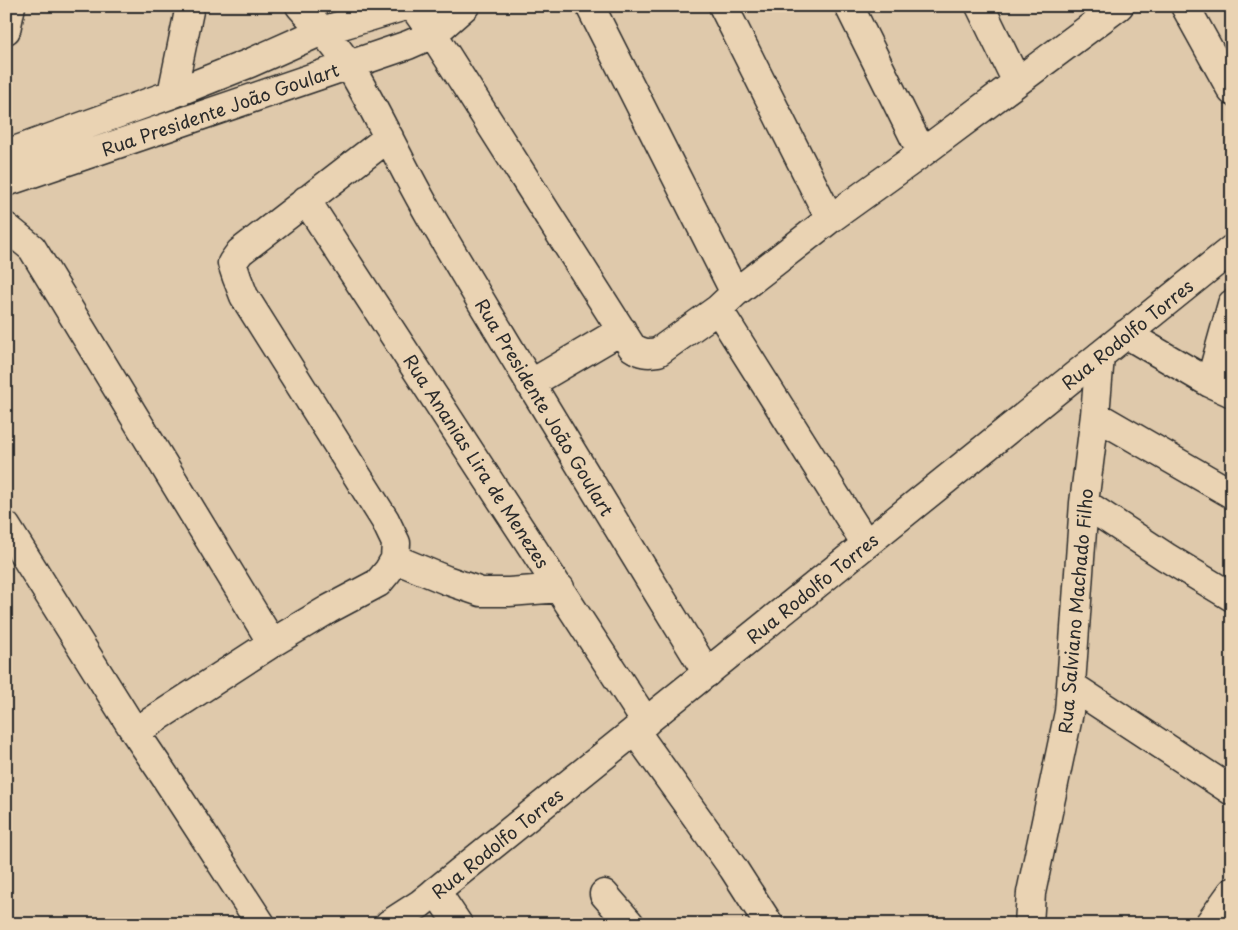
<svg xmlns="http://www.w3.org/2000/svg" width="1238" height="930" viewBox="0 0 1238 930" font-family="'Playpen Sans',sans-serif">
  <rect width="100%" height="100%" fill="#dfc9ab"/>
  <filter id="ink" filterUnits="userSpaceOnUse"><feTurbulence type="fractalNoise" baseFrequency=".02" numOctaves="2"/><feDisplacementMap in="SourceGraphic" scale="10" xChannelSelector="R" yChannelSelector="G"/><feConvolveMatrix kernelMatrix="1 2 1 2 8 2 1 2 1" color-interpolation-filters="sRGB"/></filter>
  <g filter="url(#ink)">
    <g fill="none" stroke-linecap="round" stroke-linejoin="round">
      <g stroke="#2b2b2b" stroke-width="31">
        <path id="minor" d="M300,6C316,24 337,46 350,67C382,120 406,177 438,229C526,378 617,526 707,673
          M413,6L433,34L632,347C641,353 647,354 658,352L718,309L735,293L830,219L922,153L1119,6
          M590,6L735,293
          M723,6L830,219
          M849,6L922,153
          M980,6L1017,82
          M1185,6L1232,91
          M6,30L11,6
          M172,94L190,6
          M6,154L172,94L250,63L322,31L405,6
          M6,182L408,45L433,34L465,6
          M306,200L646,722
          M6,227L32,248L272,643
          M718,309L866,544
          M1126,334L1210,383L1232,393
          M1210,383L1232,304
          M530,384L622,330
          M1095,415L1232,494
          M1084,503L1166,557L1232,597
          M6,526L135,732L164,775L261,924
          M395,559L446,580L481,592H509L560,588
          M1072,686L1232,791
          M635,731L733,868L769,924
          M135,732L272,643L329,609L378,583L388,571L395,559L396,543L385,520L244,296L237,278L232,263L240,252L389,137
          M436,891L458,924
          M604,894L630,924
          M1029,924L1031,893L1069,712L1084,503L1095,415L1100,356
          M1209,924L1232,892"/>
      </g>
      <g stroke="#2b2b2b" stroke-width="31">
        <path id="major" d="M389,924L420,904L436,891L1232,249"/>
      </g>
      <use href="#minor" stroke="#ead3b3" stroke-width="28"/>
      <use href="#major" stroke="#ead3b3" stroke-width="28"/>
    </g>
  </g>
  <g text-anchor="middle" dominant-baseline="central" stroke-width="4" stroke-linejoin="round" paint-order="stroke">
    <g font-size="18" fill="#2b2b2b" stroke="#ead3b3">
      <text transform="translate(220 109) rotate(-19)">Rua Presidente João Goulart</text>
      <text transform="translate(1127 334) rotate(-39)">Rua Rodolfo Torres</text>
      <text transform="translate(545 407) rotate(59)">Rua Presidente João Goulart</text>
      <text transform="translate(477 461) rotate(57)">Rua Ananias Lira de Menezes</text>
      <text transform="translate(812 588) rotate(-39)">Rua Rodolfo Torres</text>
      <text transform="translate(1075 611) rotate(-85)">Rua Salviano Machado Filho</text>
      <text transform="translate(497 843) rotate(-39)">Rua Rodolfo Torres</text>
    </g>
  </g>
  <rect width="1238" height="930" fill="none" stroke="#ead3b3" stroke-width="25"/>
  <rect x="12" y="12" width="1213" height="905" fill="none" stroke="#2b2b2b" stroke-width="2" filter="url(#ink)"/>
</svg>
